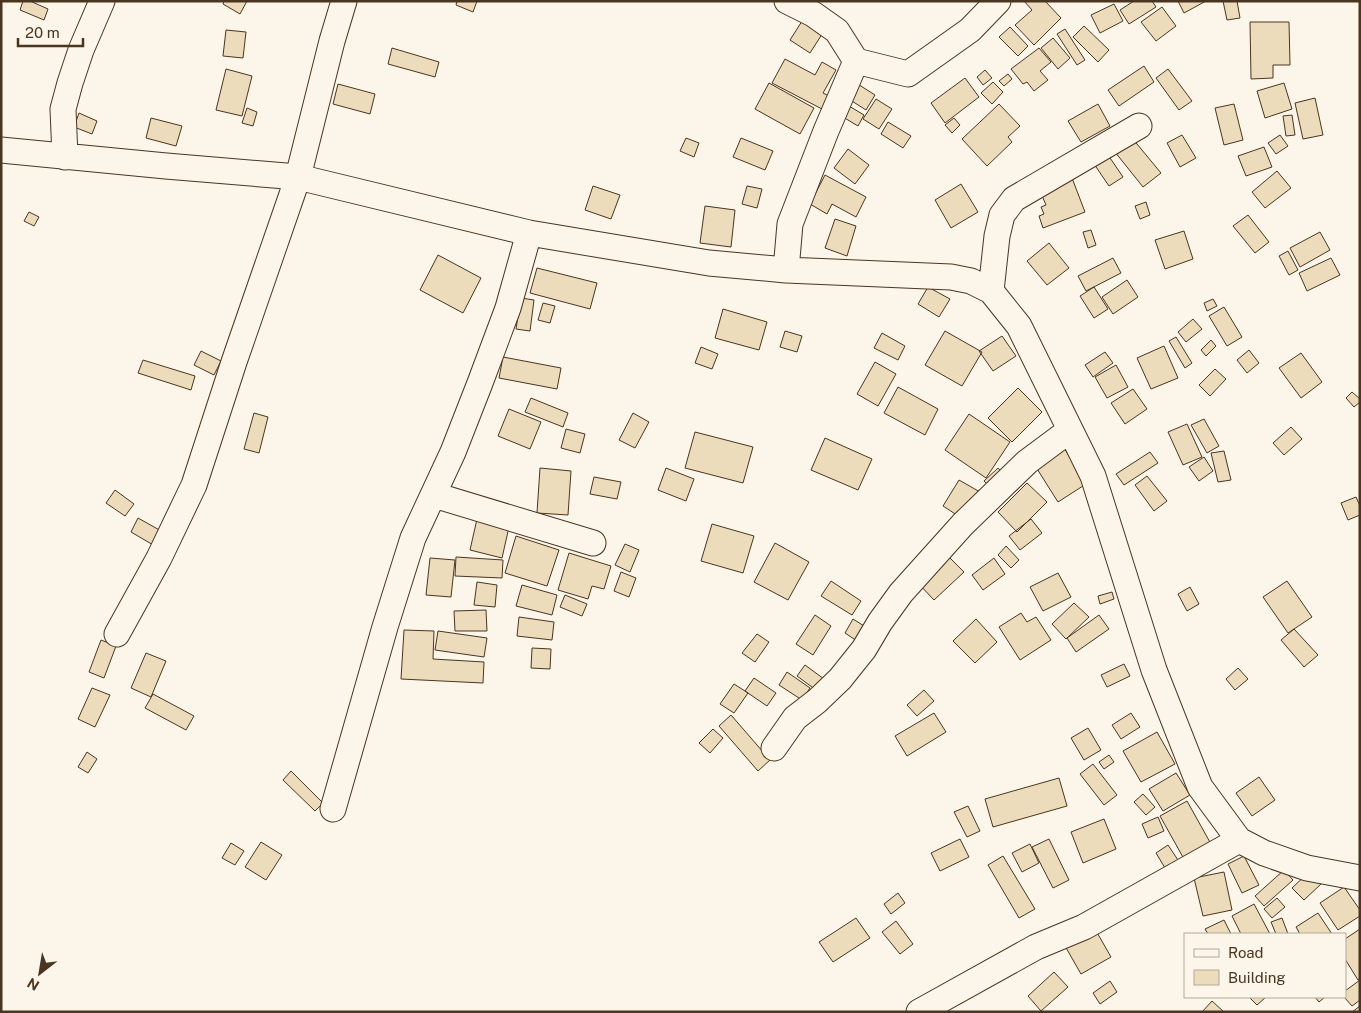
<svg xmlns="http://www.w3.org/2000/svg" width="1361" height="1013" viewBox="0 0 1361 1013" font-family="'Public Sans',sans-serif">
  <rect width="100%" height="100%" fill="#fbf6e9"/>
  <path fill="#ecdcbc" stroke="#4a3520" d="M23,1H30L48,9L44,20L20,10Z
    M224,1H247L240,14L223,4Z
    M457,1H477L473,12L456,5Z
    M1024,1H1045L1061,18L1034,45L1015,25L1032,10Z
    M1134,1H1152L1156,7L1129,24L1120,10Z
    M1178,1H1206L1184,13Z
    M1223,1H1237L1240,18L1227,20Z
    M1114,4L1123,21L1100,33L1091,15Z
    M1162,7L1176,26L1156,41L1141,22Z
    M804,18L824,31L810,53L790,40Z
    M1250,22H1289L1290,65H1273V78L1251,79Z
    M1084,26L1109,50L1098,62L1073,37Z
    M1010,27L1028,46L1018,56L999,37Z
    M1065,29L1085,60L1077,65L1057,34Z
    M226,30L246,32L243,58L223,56Z
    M1053,38L1070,58L1058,69L1041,48Z
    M392,48L439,62L435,77L388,64Z
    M1039,48L1051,62L1040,71L1048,80L1034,91L1027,82L1023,84L1011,69Z
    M785,59L815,75L822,62L836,70L823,93L829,96L822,109L772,83Z
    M1144,66L1154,82L1119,106L1108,90Z
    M226,69L252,76L242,116L216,110Z
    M1168,69L1192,101L1179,110L1156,78Z
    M985,70L992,78L983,85L977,77Z
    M1008,74L1012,79L1004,86L999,81Z
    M965,78L979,97L945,123L931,103Z
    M853,81L875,95L866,110L844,96Z
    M993,82L1003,92L992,104L981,93Z
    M769,83L814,108L800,134L755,109Z
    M1284,83L1292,109L1265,118L1257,91Z
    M338,84L375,94L370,114L333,104Z
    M1315,98L1323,135L1303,139L1295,103Z
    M876,99L892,109L879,129L863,119Z
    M844,103L864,115L858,126L838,114Z
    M999,104L1020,126L1008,137L1012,142L987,166L962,139Z
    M1098,104L1110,126L1081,142L1068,121Z
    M1234,104L1243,140L1224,145L1215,108Z
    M247,108L257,112L253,126L242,123Z
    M79,113L97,121L92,134L74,127Z
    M1292,115L1295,135L1286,136L1283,116Z
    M151,118L182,126L176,146L146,138Z
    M954,118L960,125L952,133L945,125Z
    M888,122L911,136L903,148L881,134Z
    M1182,135L1196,158L1180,167L1167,143Z
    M1280,135L1288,146L1276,154L1268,143Z
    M686,138L699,143L694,157L680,151Z
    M741,138L773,151L765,170L733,157Z
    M1132,138L1161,173L1143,187L1115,152Z
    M1264,147L1272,167L1246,176L1238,156Z
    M848,149L869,165L855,184L834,168Z
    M1106,152L1123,177L1109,186L1092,161Z
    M1277,171L1291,188L1265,208L1252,192Z
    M825,175L866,197L856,217L832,204L827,214L810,204Z
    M1072,178L1085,212L1043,228L1039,216L1044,214L1041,207L1046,205L1040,191Z
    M961,184L978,212L951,228L935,200Z
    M593,186L620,195L611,219L585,210Z
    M747,186L762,189L757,208L742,204Z
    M1146,202L1150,215L1140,219L1135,206Z
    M705,206L735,210L731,247L700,243Z
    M29,212L39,217L34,226L24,221Z
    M1248,215L1269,242L1255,253L1233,226Z
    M835,219L856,226L847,256L825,248Z
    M1091,230L1096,245L1088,248L1083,232Z
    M1184,231L1193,259L1165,269L1155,240Z
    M1320,232L1330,250L1300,267L1290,248Z
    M1049,243L1069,268L1047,285L1027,261Z
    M1288,251L1298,270L1289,275L1279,256Z
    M438,255L481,278L463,313L420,290Z
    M1113,258L1121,273L1086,291L1078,276Z
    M1331,258L1340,275L1307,291L1299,273Z
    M537,268L597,283L590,309L530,293Z
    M1127,280L1138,297L1113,314L1102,297Z
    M928,287L950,299L939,317L918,304Z
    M1094,287L1108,309L1094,318L1080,296Z
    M521,298L534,300L530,331L516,329Z
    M1213,299L1217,306L1207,311L1204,303Z
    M543,303L555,306L550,323L538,320Z
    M1224,307L1242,337L1227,346L1209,316Z
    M723,309L767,322L759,350L715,338Z
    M1193,319L1202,329L1186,342L1178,332Z
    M785,331L802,336L797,352L780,347Z
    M945,331L982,352L962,386L925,365Z
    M882,333L905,346L898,360L874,348Z
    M1002,336L1016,356L993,371L979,351Z
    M1176,337L1192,363L1185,368L1169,341Z
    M1211,340L1216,346L1206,356L1201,350Z
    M1164,346L1178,378L1151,389L1137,358Z
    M701,347L718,354L712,369L695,363Z
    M1249,350L1259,363L1247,373L1237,360Z
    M201,351L221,361L214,375L194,365Z
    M1105,352L1113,363L1093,377L1085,365Z
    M1301,353L1322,382L1301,398L1279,368Z
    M503,357L561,368L557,389L499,378Z
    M143,360L195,376L191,390L138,373Z
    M875,362L896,374L878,406L857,394Z
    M1116,365L1128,387L1107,398L1095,377Z
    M1215,369L1226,379L1210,396L1199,385Z
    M898,387L938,409L925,435L884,413Z
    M1018,388L1042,412L1012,442L988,418Z
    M1133,389L1147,409L1125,424L1111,403Z
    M1352,392L1360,399V402L1354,407L1346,398Z
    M531,398L568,413L563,427L525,412Z
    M509,409L541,422L530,449L498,436Z
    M254,413L268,417L259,453L244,449Z
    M633,413L649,422L635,448L619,440Z
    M969,414L1010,442L986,478L945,450Z
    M1204,419L1219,446L1207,453L1191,425Z
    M1187,424L1202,457L1183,465L1168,432Z
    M1291,427L1302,439L1284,455L1273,443Z
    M566,429L585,434L580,453L561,448Z
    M695,432L753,447L743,483L685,468Z
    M825,438L872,459L858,490L811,470Z
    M1063,446L1086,484L1058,502L1034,464Z
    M1224,451L1231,480L1218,482L1211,453Z
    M1150,452L1158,463L1124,485L1116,474Z
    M1204,457L1213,471L1199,481L1189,467Z
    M540,468L571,471L568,515L537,513Z
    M666,468L694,479L686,501L658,490Z
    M998,468L1006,476L992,489L984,481Z
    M1147,476L1167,501L1154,511L1135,485Z
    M594,477L621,482L617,499L590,494Z
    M959,480L980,492L963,519L943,506Z
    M1027,483L1047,502L1017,532L998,512Z
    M115,490L134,504L125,516L106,503Z
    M1356,497L1360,506V515L1348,520L1341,503Z
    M138,518L163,532L155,546L131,532Z
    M477,519L509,527L502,558L470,550Z
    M1031,519L1042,533L1020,550L1009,536Z
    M712,524L754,536L743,573L701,561Z
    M516,536L559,550L547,586L505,573Z
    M775,543L809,562L788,600L754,582Z
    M625,544L639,550L630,572L615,565Z
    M1006,546L1019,560L1011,568L998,555Z
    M569,553L611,566L604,589L592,586L588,599L558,590Z
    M947,555L964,572L934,600L918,583Z
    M456,557L503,560L502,578L455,576Z
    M430,558L455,560L451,597L426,595Z
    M994,558L1005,574L983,590L972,575Z
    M621,572L636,578L629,597L614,591Z
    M1058,573L1071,597L1043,611L1030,587Z
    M831,581L861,601L852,615L821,596Z
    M1287,581L1312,617L1288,633L1263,597Z
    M477,582L497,585L495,607L474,605Z
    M522,585L557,595L552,615L516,606Z
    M1190,587L1199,604L1187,611L1178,594Z
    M1112,592L1114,599L1100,604L1098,596Z
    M565,595L587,604L582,616L560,607Z
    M1074,603L1089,617L1066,639L1052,624Z
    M486,610L487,631H455L454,611Z
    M1021,613L1027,622L1036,617L1051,640L1020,660L999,627Z
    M815,615L831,626L813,655L796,644Z
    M1099,615L1109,629L1076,652L1067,638Z
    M519,617L554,622L552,640L517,636Z
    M853,619L872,631L863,645L845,633Z
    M976,619L997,642L975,663L953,641Z
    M1294,629L1318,655L1304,667L1281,640Z
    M404,630L434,631L433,659L484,662L483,683L401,679Z
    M438,631L487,638L484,657L435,650Z
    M757,634L769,642L755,662L742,653Z
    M101,640L116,646L104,678L89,672Z
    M532,648L551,649L550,669L531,668Z
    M146,653L166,661L151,697L131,688Z
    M1124,664L1130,676L1107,687L1101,675Z
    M805,665L824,679L816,690L797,676Z
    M1238,668L1248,679L1235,690L1226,679Z
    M787,672L810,688L802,700L779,685Z
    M754,678L776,693L767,706L745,691Z
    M734,684L748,693L734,713L720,704Z
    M92,688L110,695L95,727L78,719Z
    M924,690L934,701L917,716L907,705Z
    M153,694L194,716L186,730L145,708Z
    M934,713L946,732L907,756L895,736Z
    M1131,713L1140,727L1121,739L1112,725Z
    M731,715L770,760L758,771L719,726Z
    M1088,728L1101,750L1084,760L1071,738Z
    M713,729L723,738L710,753L699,743Z
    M1157,732L1175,764L1141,782L1123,751Z
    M87,752L97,759L88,773L78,767Z
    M1109,755L1114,762L1104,769L1099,762Z
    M1093,764L1117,795L1104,805L1080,774Z
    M291,771L323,803L315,811L283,780Z
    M1176,773L1190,795L1163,811L1149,789Z
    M1259,777L1275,800L1252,816L1236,793Z
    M1059,778L1067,806L993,827L985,799Z
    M1143,794L1155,807L1146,815L1134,802Z
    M1187,801L1211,844L1184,859L1160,816Z
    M968,806L980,831L967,837L954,812Z
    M1158,817L1164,831L1148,838L1142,824Z
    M1104,819L1116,849L1083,863L1071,832Z
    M960,839L969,857L940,871L931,853Z
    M1049,839L1069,880L1053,888L1032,847Z
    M261,842L282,855L266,880L245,867Z
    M231,843L244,851L235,865L222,858Z
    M1030,844L1039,863L1022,872L1012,853Z
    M1168,845L1178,860L1165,868L1156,853Z
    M1003,856L1035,909L1019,918L988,865Z
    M1244,856L1259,885L1242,893L1228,864Z
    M1284,870L1293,880L1264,906L1255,896Z
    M1224,872L1232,910L1203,916L1194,878Z
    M1309,872L1321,884L1304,900L1292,888Z
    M1344,887L1360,910V916L1338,930L1320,903Z
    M898,893L905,903L891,914L884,904Z
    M1277,898L1285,907L1272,918L1264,909Z
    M1254,904L1270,934H1241L1232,916Z
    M1318,913L1332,934H1300L1296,927Z
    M856,918L870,938L833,962L819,942Z
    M1282,918L1288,934H1276L1271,922Z
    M1224,920L1231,934H1208L1205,929Z
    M896,921L913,944L900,954L882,932Z
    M1095,929L1111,957L1081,974L1065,946Z
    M1360,929V979L1358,980L1345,959V939Z
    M1054,972L1068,987L1041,1011L1028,996Z
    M1360,980V1000L1352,1006L1344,997L1345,991Z
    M1110,981L1117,992L1100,1004L1093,993Z
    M1249,997H1266L1257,1005Z
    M1315,997H1325L1319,1002Z
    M1212,1001L1224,1012H1202Z
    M1360,1006V1012H1352Z"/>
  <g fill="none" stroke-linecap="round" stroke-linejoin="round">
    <g stroke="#4a3520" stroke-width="27">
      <path id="minor" d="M787,1L813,14L837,31L856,61L908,74L970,30L998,1
        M1,150L166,166L298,177L529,233L709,263L786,270L951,277L971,281L991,291L1019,326L1093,476L1154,670L1200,787L1239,840L1264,853L1307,868L1360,878
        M65,157L63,109L70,83L81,50L102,1
        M786,270L790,224L826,131L856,61
        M991,291L997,236L1002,215L1014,199L1139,126
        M434,495L593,543
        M117,634L159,558L194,485L234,362L298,177L332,41L344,1
        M774,748L795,718L817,701L840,679L864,649L880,622L901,593L963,524L1027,462L1070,430
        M333,809L385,627L413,538L453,452L480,383L508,308L529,233
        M919,1012L1036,947L1084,927L1239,840"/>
    </g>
    <use href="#minor" stroke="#fbf6e9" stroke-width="25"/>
  </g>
  <rect width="1361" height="1013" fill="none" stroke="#4a3520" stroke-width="5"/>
  <rect x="1184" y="933" width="162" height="65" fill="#fbf6e9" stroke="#b4a999"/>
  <rect x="1194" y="949" width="25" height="8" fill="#fbf6e9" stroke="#b4a999"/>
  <text x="1228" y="958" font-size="15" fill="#4a3520">Road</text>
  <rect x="1194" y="970" width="25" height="15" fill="#ecdcbc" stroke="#b4a999"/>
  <text x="1228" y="983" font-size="15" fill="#4a3520">Building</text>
  <g transform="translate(40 973) rotate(211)" stroke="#fbf6e9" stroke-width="4" paint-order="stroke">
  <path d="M0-4L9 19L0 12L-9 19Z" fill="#4a3520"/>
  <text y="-8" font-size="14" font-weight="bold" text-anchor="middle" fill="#4a3520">N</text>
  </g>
  <path d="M18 38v8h65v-8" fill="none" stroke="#4a3520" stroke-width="2.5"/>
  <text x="25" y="38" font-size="15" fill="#4a3520" stroke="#fbf6e9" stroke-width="4" paint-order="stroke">20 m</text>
</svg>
